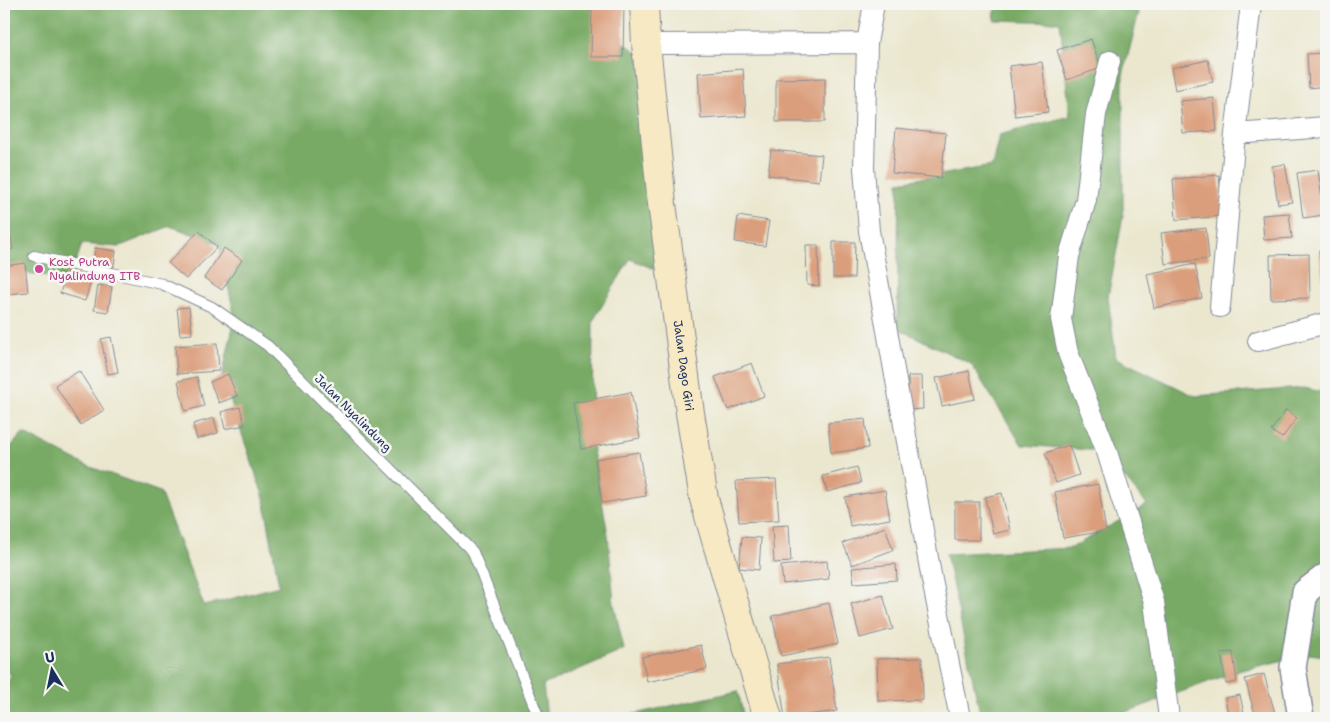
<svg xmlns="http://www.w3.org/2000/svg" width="1330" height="722" viewBox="0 0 1330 722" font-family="'Shantell Sans',sans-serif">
  <rect width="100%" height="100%" fill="#f6f6f2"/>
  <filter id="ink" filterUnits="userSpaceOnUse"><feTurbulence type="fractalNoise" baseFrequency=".02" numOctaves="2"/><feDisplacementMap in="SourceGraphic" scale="10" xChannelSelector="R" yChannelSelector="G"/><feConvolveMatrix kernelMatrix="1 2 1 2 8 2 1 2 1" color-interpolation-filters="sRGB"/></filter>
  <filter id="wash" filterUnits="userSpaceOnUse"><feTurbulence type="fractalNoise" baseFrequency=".0096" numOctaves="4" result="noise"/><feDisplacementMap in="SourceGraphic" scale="20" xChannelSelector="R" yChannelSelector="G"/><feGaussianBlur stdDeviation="1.12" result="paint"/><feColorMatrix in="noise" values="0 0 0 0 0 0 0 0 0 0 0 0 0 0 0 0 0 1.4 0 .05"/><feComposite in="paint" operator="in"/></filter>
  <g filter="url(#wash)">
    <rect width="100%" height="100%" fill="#ebe7cf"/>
    <path fill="#78aa65" stroke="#4a6c62" d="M4,4H590L601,27L644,57L669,275L630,259L593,321L592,445L608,535L614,604L624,650L543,685L547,718H4V687L11,675L4,669V454L23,433L85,465L160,492L204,606L279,586L264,498L222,376L235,318L219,244L170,226L118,247L82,244L70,279L6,270L4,261Z
      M996,4H1141L1123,75V216L1108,297L1116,358L1195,396L1304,388L1326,393V656L1309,654L1238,671L1121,714L1103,718H981L946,554L1071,548L1147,505L1102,451L1022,445L971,364L897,328L899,182L992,166L999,135L1070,116L1060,22L994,20Z
      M738,691L744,718H626L630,715Z"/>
    <g id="blocks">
      <path fill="#db9e7c" d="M592,4H624L623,57H591Z
        M1091,39L1101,68L1067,80L1057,50Z
        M1326,53V86L1309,88L1307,54Z
        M1208,60L1213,82L1175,90L1171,68Z
        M1042,62L1048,112L1015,116L1009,66Z
        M743,69L746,116L701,119L698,73Z
        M825,78V122H776V79Z
        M1214,98L1217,131L1183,133L1180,101Z
        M896,128L946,133L941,178L892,173Z
        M771,150L822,155L819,181L768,175Z
        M1285,164L1292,202L1278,204L1272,166Z
        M1318,170L1324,215L1303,218L1297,173Z
        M1219,175L1223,216L1176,220L1173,179Z
        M1289,213L1292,238L1264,240L1262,215Z
        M738,216L769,221L765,246L735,242Z
        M7,219L13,249L4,251V220Z
        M1206,228L1209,259L1165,264L1161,233Z
        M199,231L217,247L186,279L168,263Z
        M833,242H855L854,278H833Z
        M806,245H818L819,286L807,285Z
        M95,248L116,251L113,272L92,269Z
        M224,248L242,260L222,290L204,278Z
        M1326,249V285L1324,286L1319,250Z
        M1309,254L1310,298L1271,299L1270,255Z
        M25,263L28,292L6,294L4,266Z
        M1195,264L1202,298L1154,308L1147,274Z
        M67,271L92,279L85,301L60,293Z
        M98,285L112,287L108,312L94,310Z
        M189,307L192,334L180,335L177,308Z
        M111,337L118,372L108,374L101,339Z
        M217,343L219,371L177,374L175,346Z
        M752,363L764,396L728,410L715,377Z
        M79,371L104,410L80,425L55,385Z
        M969,371L975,399L942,406L936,378Z
        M228,374L237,396L219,403L210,382Z
        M908,376H922L923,409L908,410Z
        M197,377L204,406L185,411L178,381Z
        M631,392L640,438L581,449L573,403Z
        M240,407L245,425L225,429L221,412Z
        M1286,410L1297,418L1282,438L1271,431Z
        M214,418L218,433L197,439L193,424Z
        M865,419L868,448L831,453L828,423Z
        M1069,445L1079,475L1056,483L1045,453Z
        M639,452L646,496L602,503L595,459Z
        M857,467L861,483L827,492L823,476Z
        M776,479L779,520L739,522L736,481Z
        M1098,484L1106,531L1063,538L1055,492Z
        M885,490L890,519L850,526L845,497Z
        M1002,493L1010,530L993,534L985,497Z
        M955,502H979V540H955Z
        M789,525L791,562L774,563L772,526Z
        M885,527L893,550L852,565L843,543Z
        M742,537L761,538L759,570L739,568Z
        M827,561L829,579L783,584L781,566Z
        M896,564L897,580L854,583L852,568Z
        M883,595L893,629L860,638L851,604Z
        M829,603L838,644L781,656L772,616Z
        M701,645L707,669L647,682L642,657Z
        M1233,652L1237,682L1226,684L1221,653Z
        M829,657L837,711L785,718L777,664Z
        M922,658L923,700L878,701L877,659Z
        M1264,674L1276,717L1256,718L1245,679Z
        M1240,695L1245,718H1229L1225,698Z"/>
    </g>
  </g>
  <g filter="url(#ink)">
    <use href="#blocks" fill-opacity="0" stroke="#838b96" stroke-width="1"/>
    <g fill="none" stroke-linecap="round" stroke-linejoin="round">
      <g stroke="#838b96" stroke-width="12">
        <path id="service" d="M34,256L162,284L212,307L268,346L473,552L539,718"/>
      </g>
      <g stroke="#838b96" stroke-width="22">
        <path id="minor" d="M874,4L867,43L864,168L869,231L932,580L960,718
          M646,44L867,43
          M1110,61L1096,114L1086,200L1069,256L1061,319L1068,353L1107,452L1154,602L1169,718
          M1235,134L1326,127
          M1220,307L1235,134L1251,4
          M1258,341L1326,323"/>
      </g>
      <g stroke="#838b96" stroke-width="28">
        <path id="tertiary" d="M1301,718L1293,668L1305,592L1326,576"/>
      </g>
      <g stroke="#838b96" stroke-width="30">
        <g id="secondary">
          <path id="s1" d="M644,4L646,44L662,204L690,413L704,499L768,718"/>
        </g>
      </g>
      <use href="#service" stroke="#fff" stroke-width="10"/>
      <use href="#minor" stroke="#fff" stroke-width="20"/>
      <use href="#tertiary" stroke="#fff" stroke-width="25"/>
      <use href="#secondary" stroke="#f6e9c3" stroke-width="28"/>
    </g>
  </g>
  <circle fill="#d1479c" stroke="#f6f6f2" stroke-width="2" cx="39" cy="269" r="5"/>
  <g text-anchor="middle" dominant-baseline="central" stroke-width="5" stroke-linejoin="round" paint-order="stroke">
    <g font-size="12" fill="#b23c85" stroke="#f6f6f2" text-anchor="start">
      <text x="49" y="262">Kost Putra<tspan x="49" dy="14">Nyalindung ITB</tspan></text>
    </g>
    <g font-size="12" fill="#1b2f5e" stroke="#f6f6f2">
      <text stroke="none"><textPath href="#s1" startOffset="364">Jalan Dago Giri</textPath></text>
      <text transform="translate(353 413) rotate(45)">Jalan Nyalindung</text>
    </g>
  </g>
  <rect width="1330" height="722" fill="none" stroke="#f6f6f2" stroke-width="20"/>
  <g transform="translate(52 670) rotate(350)" stroke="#f6f6f2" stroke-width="4" paint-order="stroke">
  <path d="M0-4L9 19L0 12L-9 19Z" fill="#1b2f5e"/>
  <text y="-8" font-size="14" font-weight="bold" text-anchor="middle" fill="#1b2f5e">U</text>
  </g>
</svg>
